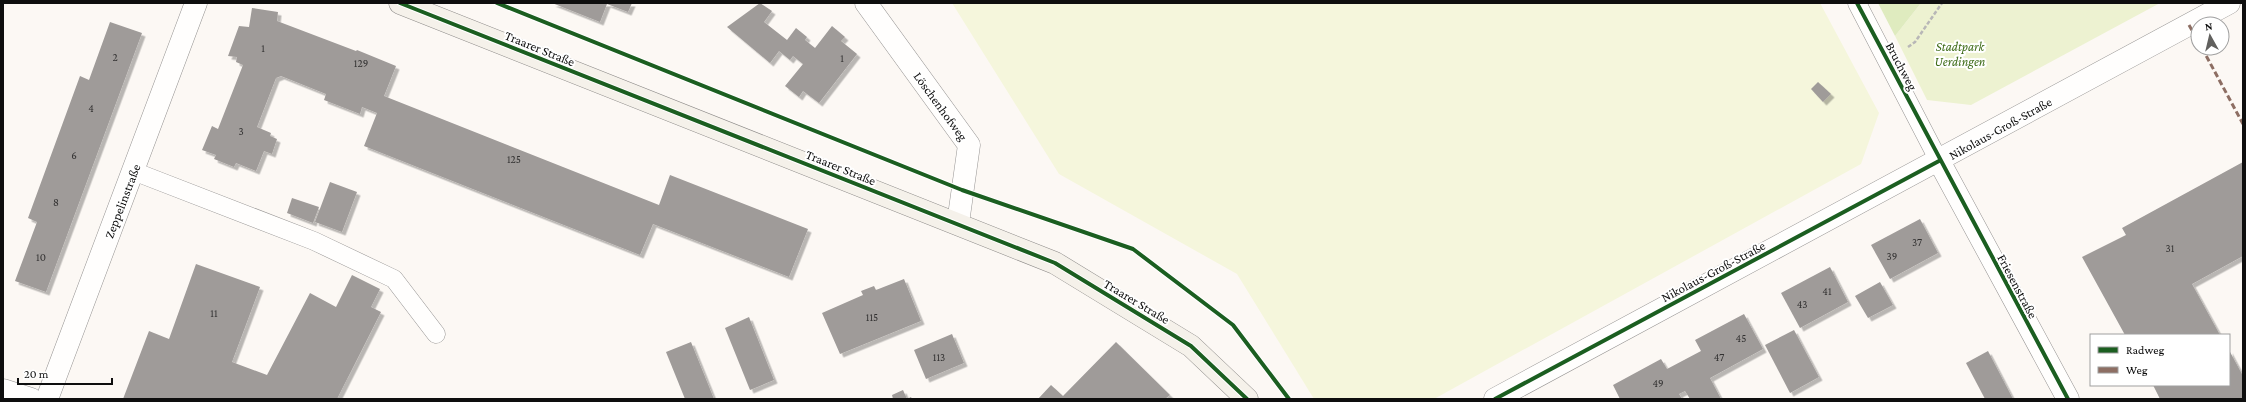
<svg xmlns="http://www.w3.org/2000/svg" width="2246" height="402" font-family="'Crimson Pro',serif">
	<style>
		.green { fill: #edf2d1 }
		.forest { fill: #dfebbf }
		.pitch { fill: #f5f6dc }
		.building { fill: #9f9b99; filter: url(#shadow) }
		.lines { fill: none; stroke-linecap: round; stroke-linejoin: round }
		.lane-casing { stroke: #959392; stroke-width: 19 }
		.street-casing { stroke: #959392; stroke-width: 23 }
		.secondary-casing { stroke: #8c8a88; stroke-width: 23 }
		.path { stroke: #b8b7b7; stroke-width: 2.5; stroke-dasharray: 4 2; stroke-linecap: butt }
		.lane { stroke: #fffefd; stroke-width: 18 }
		.street { stroke: #fffefd; stroke-width: 22 }
		.secondary { stroke: #f5f1ea; stroke-width: 22 }
		.quiet { stroke: #8d6e63; stroke-width: 3; stroke-dasharray: 6 3; stroke-linecap: butt }
		.cycleway-casing { stroke: #fff; stroke-width: 6 }
		.cycleway { stroke: #1b5e20; stroke-width: 4 }
		.labels { text-anchor: middle; stroke-width: 4; stroke-linejoin: round; paint-order: stroke }
		.number-label { font-size: 11px; fill: #323131 }
		.park-label { font-size: 13px; font-style: italic; fill: #3e6c18; stroke: #fff }
		.street-label { font-size: 13px; fill: #0e0e0e; stroke: #fff }
	</style>
	<defs>
		<filter id="shadow"><feDropShadow dx="3.5" dy="3.5" stdDeviation="0" flood-color="#0004"/></filter>
	</defs>
	<rect width="100%" height="100%" fill="#fcf8f4"/>
	<path class="green" d="M1921 3H2160L1971 105 1927 100 1895 36Z"/>
	<path class="forest" d="M1878 3H1921L1895 36Z"/>
	<path class="pitch" d="M952 3H1820L1879 113 1861 164 1434 399H1314L1237 274 1059 174Z"/>
	<g class="building">
		<path d="M552 3H632L628 12 607 4 600 22Z"/>
		<path d="M760 3 772 11 764 22 787 40 796 28 807 37 805 40 815 48 832 26 845 37 841 41 857 54 819 103 803 91 799 97 785 86 803 64 793 56 790 60 779 51 770 63 727 27Z"/>
		<path d="M252 8 278 12 277 21 356 51 357 50 396 66 384 96 659 205 670 175 808 229 789 277 653 224 640 255 364 146 377 113 362 107 360 114 324 100 326 94 281 76 276 78 257 127 271 133 270 136 277 139 272 154 264 151 256 171 236 163 234 167 214 159 216 155 202 150 212 126 218 129 243 65 236 62 237 57 228 56 239 26 249 27Z"/>
		<path d="M110 22 142 33 46 292 15 281 37 222 28 218 80 76 89 80Z"/>
		<path d="M1818 82 1831 94 1823 102 1811 89Z"/>
		<path d="M2243 162V256L2192 284 2220 335H2125L2082 257 2126 235 2122 228Z"/>
		<path d="M330 182 357 192 342 232 315 222Z"/>
		<path d="M292 198 319 207 313 223 287 213Z"/>
		<path d="M1920 219 1938 253 1890 279 1871 245Z"/>
		<path d="M196 264 260 287 232 362 267 375 310 293 336 307 352 275 380 289 371 307 381 312 337 399H123L149 331 169 339Z"/>
		<path d="M1830 267 1848 302 1800 328 1781 293Z"/>
		<path d="M904 279 921 321 840 354 822 313 863 295 861 291 874 286 876 290Z"/>
		<path d="M1880 282 1893 305 1868 318 1855 296Z"/>
		<path d="M1744 314 1763 349 1710 378 1721 399H1690L1685 391 1679 394 1682 399H1620L1613 385 1661 359 1667 369 1701 351 1695 340Z"/>
		<path d="M749 317 774 380 750 390 725 328Z"/>
		<path d="M1794 330 1819 377 1790 393 1765 345Z"/>
		<path d="M952 334 964 363 926 379 914 350Z"/>
		<path d="M691 342 714 399H685L666 352Z"/>
		<path d="M1116 342 1170 395 1165 399H1038L1051 385 1063 396Z"/>
		<path d="M2229 350 2243 376V399H2160L2153 385H2229Z"/>
		<path d="M1988 351 2013 399H1985L1966 363Z"/>
		<path d="M903 390 907 399 911 397 912 399H893L892 395Z"/>
	</g>
	<g class="lines">
		<g class="lane-casing">
			<g id="lane">
				<path d="M1857 3 1939 161"/>
				<path d="M133 171 314 241 394 279 436 334"/>
			</g>
		</g>
		<g class="street-casing">
			<g id="street">
				<path d="M866 3 969 145 958 223"/>
				<path d="M1939 161 2068 399"/>
				<path d="M3 390 31 399"/>
				<path d="M47 399 196 3"/>
				<path d="M1495 399 2229 3"/>
			</g>
		</g>
		<g class="secondary-casing">
			<path id="secondary" d="M400 3 1055 263 1191 346 1247 399"/>
		</g>
		<path class="path" d="M1908 47 1915 42 1942 3"/>
		<use href="#lane" class="lane"/>
		<use href="#street" class="street"/>
		<use href="#secondary" class="secondary"/>
		<g class="quiet">
			<path d="M2189 25 2198 41"/>
			<path d="M2202 48 2243 124"/>
		</g>
		<g class="cycleway-casing">
			<g id="cycleway">
				<path d="M400 3 1055 263 1191 346 1247 399"/>
				<path d="M497 3 962 190 1133 249 1233 325 1289 399"/>
				<path d="M1857 3 2068 399"/>
				<path d="M1495 399 1939 161"/>
			</g>
		</g>
		<use href="#cycleway" class="cycleway"/>
	</g>
	<g class="labels">
		<g class="number-label">
			<text x="263" y="52">1</text>
			<text x="115" y="61">2</text>
			<text x="842" y="62">1</text>
			<text x="361" y="67">129</text>
			<text x="91" y="112">4</text>
			<text x="241" y="135">3</text>
			<text x="74" y="159">6</text>
			<text x="514" y="163">125</text>
			<text x="56" y="206">8</text>
			<text x="1917" y="246">37</text>
			<text x="2170" y="252">31</text>
			<text x="1892" y="260">39</text>
			<text x="41" y="261">10</text>
			<text x="1827" y="295">41</text>
			<text x="1802" y="308">43</text>
			<text x="214" y="317">11</text>
			<text x="872" y="321">115</text>
			<text x="1741" y="342">45</text>
			<text x="939" y="361">113</text>
			<text x="1719" y="361">47</text>
			<text x="1658" y="387">49</text>
		</g>
		<g class="park-label">
			<text x="1960" y="51">Stadtpark<tspan x="1960" dy="15">Uerdingen</tspan></text>
		</g>
		<g class="street-label">
			<text transform="translate(540 48) rotate(22)" y="5">Traarer Straße</text>
			<text transform="translate(1902 66) rotate(62)" y="5">Bruchweg</text>
			<text transform="translate(941 106) rotate(54)" y="5">Löschenhofweg</text>
			<text transform="translate(2000 128) rotate(-29)" y="5">Nikolaus-Groß-Straße</text>
			<text transform="translate(841 167) rotate(22)" y="5">Traarer Straße</text>
			<text transform="translate(122 201) rotate(-69)" y="5">Zeppelinstraße</text>
			<text transform="translate(1713 271) rotate(-28)" y="5">Nikolaus-Groß-Straße</text>
			<text transform="translate(2018 286) rotate(62)" y="5">Friesenstraße</text>
			<text transform="translate(1137 301) rotate(31)" y="5">Traarer Straße</text>
		</g>
	</g>
	<rect width="2246" height="402" fill="none" stroke="#0e0e0e" stroke-width="8"/>
	<rect x="2090" y="334" width="140" height="52" fill="#ffffff" stroke="#9f9f9f"/>
	<rect x="2098" y="347" width="20" height="6" fill="#1b5e20" stroke="#9f9f9f"/>
	<text x="2126" y="354" font-size="12" fill="#0e0e0e">Radweg</text>
	<rect x="2098" y="367" width="20" height="6" fill="#8d6e63" stroke="#9f9f9f"/>
	<text x="2126" y="374" font-size="12" fill="#0e0e0e">Weg</text>
	<g transform="translate(2210 36) rotate(352)"><circle r="19" fill="#ffffff" stroke="#9f9f9f"/>
	<path d="M0-3L7 15L0 10L-7 15Z" fill="#61605e"/>
	<text y="-6" font-size="11" font-weight="bold" text-anchor="middle" fill="#0e0e0e">N</text>
	</g>
	<path d="M18 378v6h94v-6" fill="none" stroke="#0e0e0e" stroke-width="2"/>
	<text x="24" y="378" font-size="12" fill="#0e0e0e" stroke="#ffffff" stroke-width="3" paint-order="stroke">20 m</text>
</svg>
